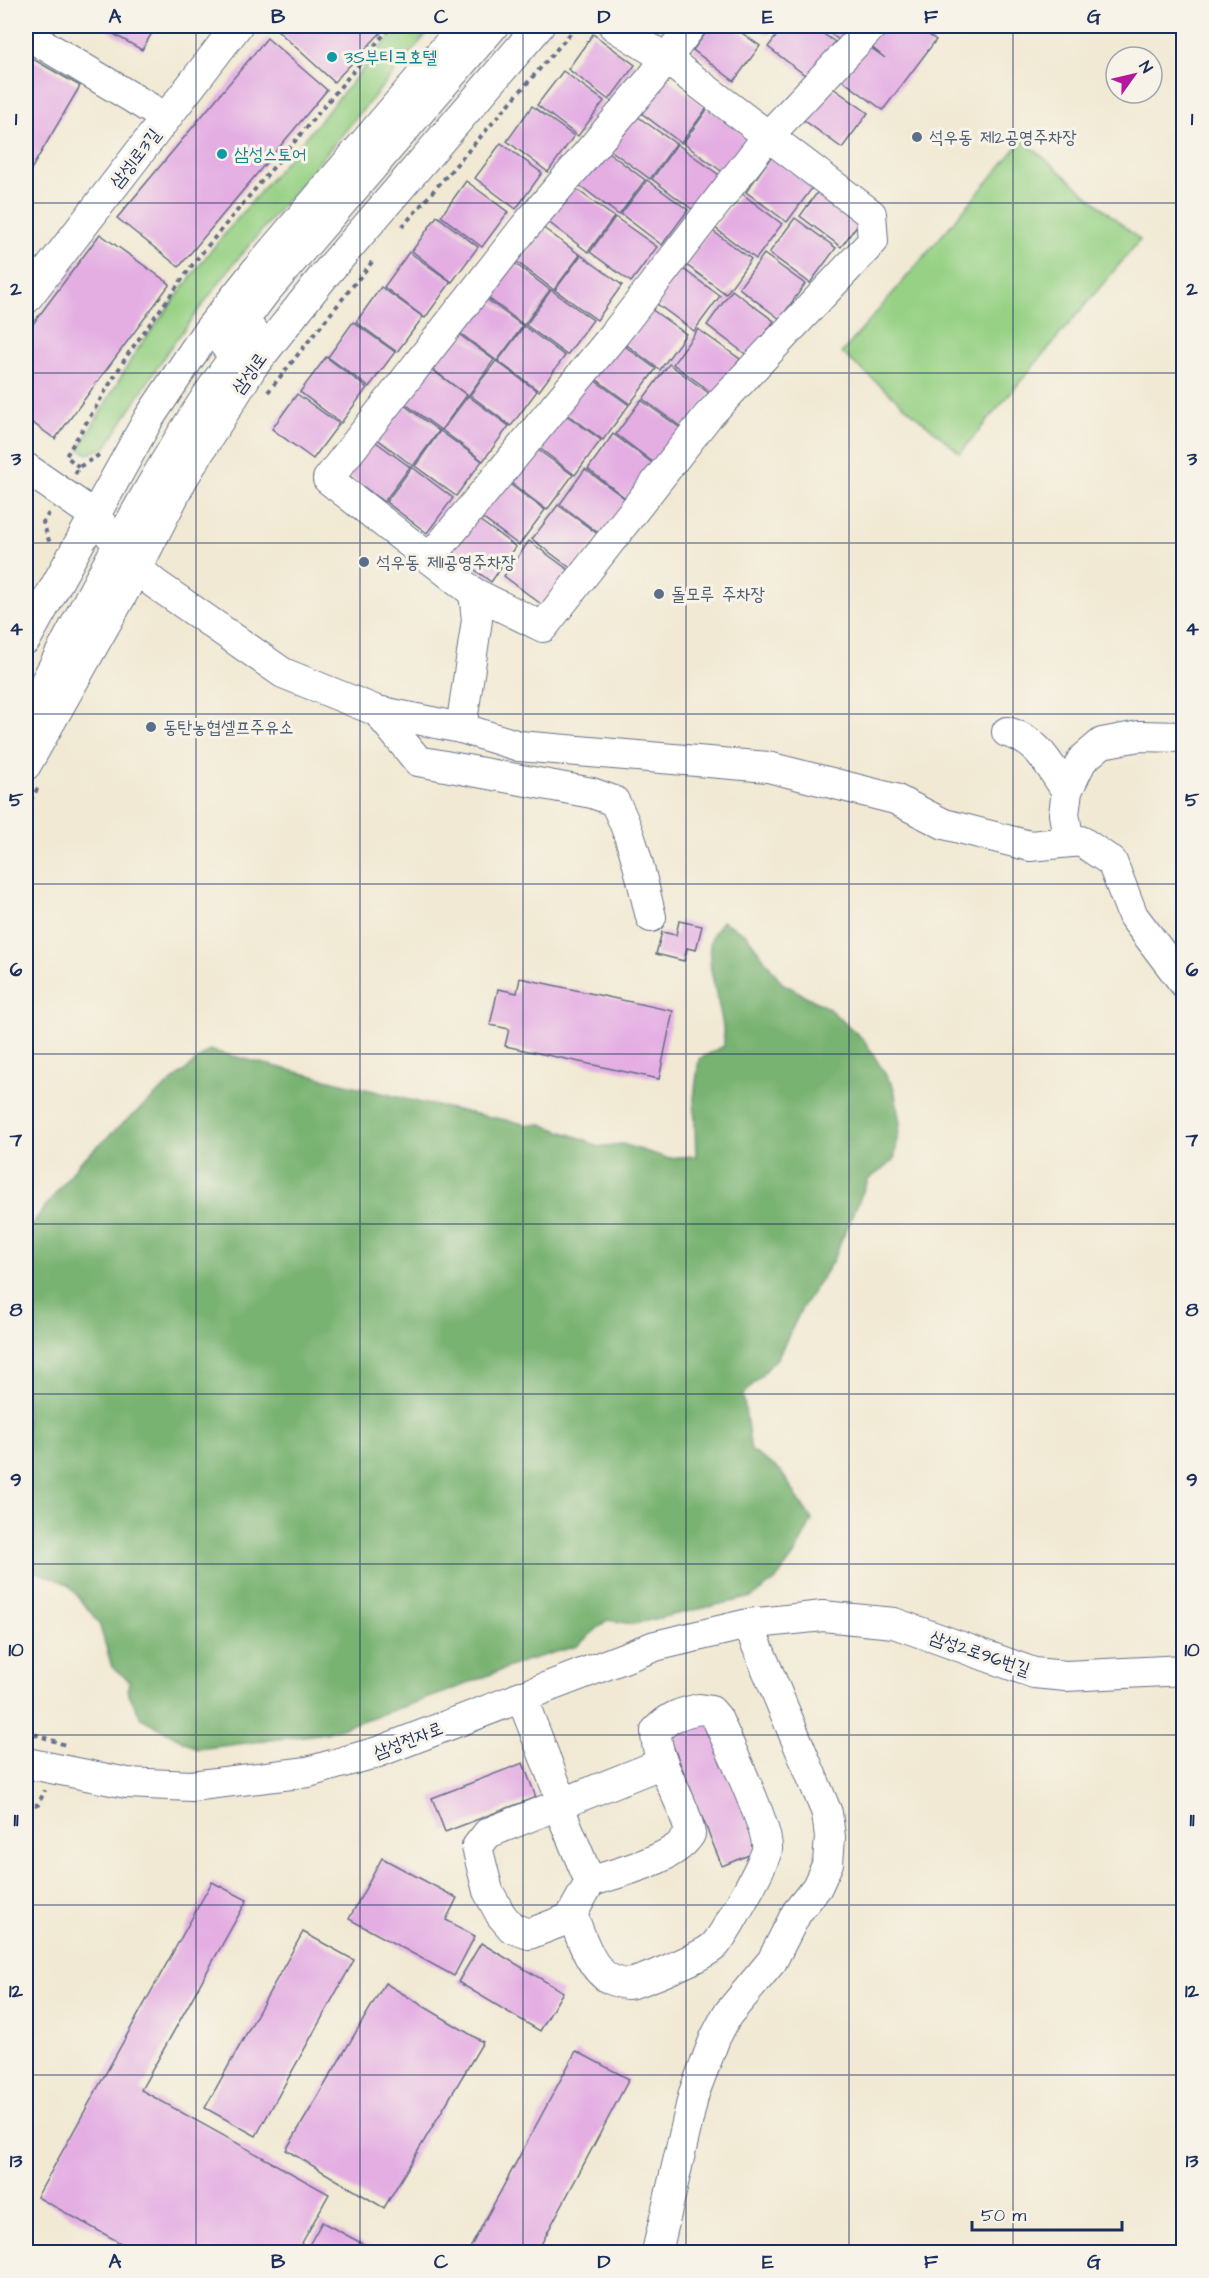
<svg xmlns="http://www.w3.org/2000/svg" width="1209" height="2278" font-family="'Architects Daughter','Poor Story',sans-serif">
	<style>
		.green { fill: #97d185; stroke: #598072; stroke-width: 1.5 }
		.forest { fill: #79b372; stroke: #4a7168; stroke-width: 1.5 }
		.building { fill: #e4aee3 }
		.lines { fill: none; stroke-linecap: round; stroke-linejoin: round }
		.minor-casing { stroke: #667087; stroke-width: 32 }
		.path { stroke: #667087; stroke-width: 4; stroke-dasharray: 4.5 4.5; stroke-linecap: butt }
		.minor { stroke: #fff; stroke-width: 30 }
		.grid { fill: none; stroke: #1b2f5e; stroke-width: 1.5; stroke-opacity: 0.55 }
		.culture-dot { fill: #0f9aa8; stroke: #f7f3e8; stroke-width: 2 }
		.service-dot { fill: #5c6f8a; stroke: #f7f3e8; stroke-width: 2 }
		.labels { text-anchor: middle; stroke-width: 6; stroke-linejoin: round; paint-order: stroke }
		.culture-label { font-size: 18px; fill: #0d838f; stroke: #f7f3e8; text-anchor: start }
		.service-label { font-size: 18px; fill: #4e5e75; stroke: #f7f3e8; text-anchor: start }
		.street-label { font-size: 18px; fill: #1b2f5e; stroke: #f7f3e8 }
		.neatline { fill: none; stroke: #1b2f5e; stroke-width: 2 }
		.grid-label { font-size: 20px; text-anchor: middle; font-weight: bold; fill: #1b2f5e }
	</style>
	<rect width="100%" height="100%" fill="#f7f3e8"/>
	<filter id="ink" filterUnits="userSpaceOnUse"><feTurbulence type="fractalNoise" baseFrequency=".0167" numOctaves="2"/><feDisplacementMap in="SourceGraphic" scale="12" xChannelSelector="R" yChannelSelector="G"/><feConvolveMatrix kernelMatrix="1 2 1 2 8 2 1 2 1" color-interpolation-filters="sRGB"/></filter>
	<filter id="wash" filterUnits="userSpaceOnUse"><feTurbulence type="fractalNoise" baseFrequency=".008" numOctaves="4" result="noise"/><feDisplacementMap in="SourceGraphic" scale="24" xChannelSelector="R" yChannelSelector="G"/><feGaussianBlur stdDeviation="1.35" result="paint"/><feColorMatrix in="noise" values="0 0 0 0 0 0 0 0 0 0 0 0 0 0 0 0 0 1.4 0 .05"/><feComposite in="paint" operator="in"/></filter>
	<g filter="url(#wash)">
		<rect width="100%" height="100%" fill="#f1e9d3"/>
		<g class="green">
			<path d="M399 26H433L231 267 167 352 106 447 88 454 79 449 135 353 208 254Z"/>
			<path d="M1023 140 1140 240 960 453 842 353Z"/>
		</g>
		<path class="forest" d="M722 921 746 934 782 983 828 1008 864 1040 894 1088 900 1124 894 1160 868 1180 832 1262 802 1308 778 1357 743 1395 751 1451 780 1470 812 1520 795 1554 775 1581 752 1597 633 1624 607 1620 577 1646 522 1662 446 1692 326 1733 198 1749 141 1718 127 1690 130 1681 112 1667 99 1623 68 1584 26 1568V1232L79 1163 121 1125 209 1050 422 1103 530 1125 540 1124 586 1140 597 1147 622 1144 667 1158 696 1156 694 1097 699 1059 724 1046C726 1011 702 965 712 937 714 931 719 926 722 921Z"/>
		<g id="blocks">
			<g class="building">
				<path d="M99 26H156L142 50Z"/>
				<path d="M283 26H387L334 82 278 31Z"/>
				<path d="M711 26H732L760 46 734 81 693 50Z"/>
				<path d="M755 26H775L768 35Z"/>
				<path d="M784 26H812L835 42 809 78 768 47Z"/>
				<path d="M819 26H849L839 40Z"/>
				<path d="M883 26H916L936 40 883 110 842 80 867 45 885 58 869 45Z"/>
				<path d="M593 34 635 65 609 100 568 69Z"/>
				<path d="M267 38 327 90 179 267 117 218Z"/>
				<path d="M26 55 80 86 26 178Z"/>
				<path d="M563 71 604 101 578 136 537 105Z"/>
				<path d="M665 77 707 108 681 143 640 112Z"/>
				<path d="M826 83 868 113 842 148 801 118Z"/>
				<path d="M532 106 574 136 548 172 507 141Z"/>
				<path d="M708 108 750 138 724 173 683 143Z"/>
				<path d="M634 114 676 144 650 179 609 149Z"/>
				<path d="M501 143 542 173 516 209 475 178Z"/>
				<path d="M677 144 719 175 693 210 652 179Z"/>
				<path d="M604 149 645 180 619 215 578 184Z"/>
				<path d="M771 157 813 187 787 222 746 192Z"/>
				<path d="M647 180 688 210 662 245 621 214Z"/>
				<path d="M466 181 508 212 482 247 441 216Z"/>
				<path d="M825 182 867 212 841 247 800 216Z"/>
				<path d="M572 186 614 217 588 252 547 221Z"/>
				<path d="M741 193 782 224 756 259 715 228Z"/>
				<path d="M437 216 478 247 452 282 412 251Z"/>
				<path d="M615 217 657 247 631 282 590 252Z"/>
				<path d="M795 218 836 248 810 283 769 253Z"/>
				<path d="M538 224 580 255 554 290 513 259Z"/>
				<path d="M710 229 751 259 726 294 685 264Z"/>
				<path d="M100 234 170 284 55 439 26 418V333Z"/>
				<path d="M409 252 451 282 425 318 384 287Z"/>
				<path d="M764 254 805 284 780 319 739 288Z"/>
				<path d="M581 255 622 285 597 320 555 290Z"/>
				<path d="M509 259 550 290 524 325 483 294Z"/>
				<path d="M679 266 720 296 694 331 653 301Z"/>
				<path d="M381 287 423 317 397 352 356 322Z"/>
				<path d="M551 290 593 320 567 355 526 325Z"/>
				<path d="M732 290 774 321 748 356 707 325Z"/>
				<path d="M481 295 523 326 497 361 456 330Z"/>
				<path d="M644 304 686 334 660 370 619 339Z"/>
				<path d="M353 322 395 352 369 387 328 357Z"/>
				<path d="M524 326 565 356 539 391 498 361Z"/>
				<path d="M698 329 740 359 714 394 673 364Z"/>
				<path d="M453 330 494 360 468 396 427 365Z"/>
				<path d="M615 339 656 369 630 404 589 374Z"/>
				<path d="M326 357 367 388 341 423 300 392Z"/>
				<path d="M496 361 537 391 511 426 470 395Z"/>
				<path d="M669 364 710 394 684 429 643 399Z"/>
				<path d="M425 365 467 395 441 430 400 400Z"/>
				<path d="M587 375 629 405 603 440 562 410Z"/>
				<path d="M297 394 339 424 313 459 272 429Z"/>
				<path d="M468 396 509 426 483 461 442 430Z"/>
				<path d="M397 400 439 431 413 466 372 435Z"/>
				<path d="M641 400 683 430 657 465 616 434Z"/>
				<path d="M559 410 601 440 575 475 534 444Z"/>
				<path d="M440 431 482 461 456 496 415 466Z"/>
				<path d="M613 434 655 465 628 500 588 469Z"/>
				<path d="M369 437 410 467 384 502 344 472Z"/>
				<path d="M531 445 573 475 547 510 506 479Z"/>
				<path d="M412 467 453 498 427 533 386 502Z"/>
				<path d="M585 469 627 500 601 535 560 504Z"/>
				<path d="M504 480 545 510 519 545 478 515Z"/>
				<path d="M558 505 599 535 573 570 532 539Z"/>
				<path d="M475 517 516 547 491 582 450 551Z"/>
				<path d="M529 541 570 571 545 607 504 576Z"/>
				<path d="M679 921 702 926 696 950 687 948 684 961 656 954 662 932 676 935Z"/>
				<path d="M520 978 673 1011 659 1079 505 1046 509 1029 490 1025 498 989 517 993Z"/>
				<path d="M707 1716 761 1850 722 1866 667 1731Z"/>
				<path d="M523 1763 536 1797 445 1832 432 1798Z"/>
				<path d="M382 1858 457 1898 446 1920 475 1936 454 1976 349 1919Z"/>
				<path d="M212 1882 247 1900 141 2090 329 2194 297 2252H137L37 2197Z"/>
				<path d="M303 1932 354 1960 256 2136 205 2108Z"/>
				<path d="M481 1943 563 1992 540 2031 458 1982Z"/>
				<path d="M385 1983 483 2042 384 2208 286 2150Z"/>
				<path d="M576 2051 629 2079 537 2252H468Z"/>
				<path d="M322 2222 378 2252H305Z"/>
			</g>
		</g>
	</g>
	<g filter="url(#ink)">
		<use href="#blocks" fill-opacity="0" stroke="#667087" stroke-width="1.5"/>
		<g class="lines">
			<g class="minor-casing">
				<g id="minor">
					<path d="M614 26 665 58 871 214 873 241 707 417 543 627 474 593 328 479 524 228 651 79 691 26"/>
					<path d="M26 34 166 118 26 299"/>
					<path d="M166 118 237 26"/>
					<path d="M225 345 265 292 493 26"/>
					<path d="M26 468 94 515 137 568 154 583 283 673 377 711 461 728 519 746 768 767 895 799 944 824 1030 846 1081 841 1112 862 1133 916 1184 983"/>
					<path d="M429 559 614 335 768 136 872 26"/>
					<path d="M26 639 149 418 204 336 258 268 464 26"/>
					<path d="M377 711 418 761 592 793 614 801C634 838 641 877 651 917"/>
					<path d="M26 719C96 588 161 451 253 332"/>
					<path d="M461 728 477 620 474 593"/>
					<path d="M1007 732C1040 741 1049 766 1067 791"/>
					<path d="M26 765 137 568 183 478 252 367 323 277 539 26"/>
					<path d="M1069 842 1064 814 1067 791 1082 760 1102 743 1139 736 1184 737"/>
					<path d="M521 1696 563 1804V1817L590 1882"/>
					<path d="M699 1709 711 1711 717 1718C727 1742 769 1828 767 1849 766 1861 724 1935 715 1945 706 1955 642 1982 628 1984 623 1984 615 1981 610 1979 590 1969 580 1934 572 1914L590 1882C618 1872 675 1860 690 1834 684 1798 656 1767 656 1731 668 1717 681 1713 699 1709Z"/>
					<path d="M26 1763 127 1783 191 1786 308 1772 378 1752 655 1646 748 1624 823 1616 894 1623 1034 1673 1066 1676 1184 1670"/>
					<path d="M573 1917 529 1934 512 1928 501 1915 488 1891 477 1847 488 1833 663 1763"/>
					<path d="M657 2252 694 2093 715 2038 727 2015 772 1961 797 1912 817 1887 828 1863 830 1837 827 1813 748 1624"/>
				</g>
			</g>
			<g class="path">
				<path d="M402 227 577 26"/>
				<path d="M268 392 372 262"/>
				<path d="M79 467 66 456 128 354 196 260 391 26"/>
				<path d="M75 474 79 467 99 455"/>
				<path d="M49 513 43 522 50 544"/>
				<path d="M26 808 39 786"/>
				<path d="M26 1731 68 1746"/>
				<path d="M26 1803 38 1805 45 1790"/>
			</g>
			<use href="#minor" class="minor"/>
		</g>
	</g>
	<path class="grid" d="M196 26V2252M360 26V2252M523 26V2252M686 26V2252M849 26V2252M1013 26V2252M26 203H1184M26 373H1184M26 543H1184M26 714H1184M26 884H1184M26 1054H1184M26 1224H1184M26 1394H1184M26 1564H1184M26 1735H1184M26 1905H1184M26 2075H1184"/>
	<g class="culture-dot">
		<circle cx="332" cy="57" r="6"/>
		<circle cx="222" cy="154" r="6"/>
	</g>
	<g class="service-dot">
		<circle cx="917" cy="137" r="6"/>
		<circle cx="364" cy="562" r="6"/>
		<circle cx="659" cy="594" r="6"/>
		<circle cx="151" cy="727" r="6"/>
	</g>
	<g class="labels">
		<g class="culture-label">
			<text x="344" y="63">3S부티크호텔</text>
			<text x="234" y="160">삼성스토어</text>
		</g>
		<g class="service-label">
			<text x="929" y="143">석우동 제2공영주차장</text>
			<text x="376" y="568">석우동 제1공영주차장</text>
			<text x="671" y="600">돌모루 주차장</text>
			<text x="163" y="733">동탄농협셀프주유소</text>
		</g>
		<g class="street-label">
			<text transform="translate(135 158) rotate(-52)" y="6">삼성1로3길</text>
			<text transform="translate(249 373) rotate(-54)" y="6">삼성1로</text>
			<text transform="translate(980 1653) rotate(19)" y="6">삼성2로96번길</text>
			<text transform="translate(408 1740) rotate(-21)" y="6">삼성전자로</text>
		</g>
	</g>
	<rect width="1209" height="2278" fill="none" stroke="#f7f3e8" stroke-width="66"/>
	<g transform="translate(1134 75) rotate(56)"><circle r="28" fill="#f7f3e8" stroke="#9fa5b1" stroke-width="1.5"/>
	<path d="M0-4.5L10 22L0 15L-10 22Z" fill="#b5179e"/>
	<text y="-9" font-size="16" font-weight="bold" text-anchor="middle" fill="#1b2f5e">N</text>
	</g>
	<path d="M972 2221v9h150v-9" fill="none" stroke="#1b2f5e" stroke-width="3"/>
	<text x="981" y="2221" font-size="18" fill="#1b2f5e" stroke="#f7f3e8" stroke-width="4.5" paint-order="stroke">50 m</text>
	<rect x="33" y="33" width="1143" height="2212" class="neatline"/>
	<g class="grid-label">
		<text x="115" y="23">A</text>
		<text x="278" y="23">B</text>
		<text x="441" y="23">C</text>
		<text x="604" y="23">D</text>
		<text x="768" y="23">E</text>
		<text x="931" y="23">F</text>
		<text x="1094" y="23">G</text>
		<text x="16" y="125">1</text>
		<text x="1192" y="125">1</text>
		<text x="16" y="295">2</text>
		<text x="1192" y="295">2</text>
		<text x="16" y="465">3</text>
		<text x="1192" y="465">3</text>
		<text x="16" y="635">4</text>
		<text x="1192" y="635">4</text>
		<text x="16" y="806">5</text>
		<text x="1192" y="806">5</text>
		<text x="16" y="976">6</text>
		<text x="1192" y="976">6</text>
		<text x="16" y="1146">7</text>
		<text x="1192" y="1146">7</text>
		<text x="16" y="1316">8</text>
		<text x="1192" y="1316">8</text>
		<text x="16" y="1486">9</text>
		<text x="1192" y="1486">9</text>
		<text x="16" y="1656">10</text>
		<text x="1192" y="1656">10</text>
		<text x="16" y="1826">11</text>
		<text x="1192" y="1826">11</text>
		<text x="16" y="1997">12</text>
		<text x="1192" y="1997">12</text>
		<text x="16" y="2167">13</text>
		<text x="1192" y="2167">13</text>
		<text x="115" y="2268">A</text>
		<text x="278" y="2268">B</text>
		<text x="441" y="2268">C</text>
		<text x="604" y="2268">D</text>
		<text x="768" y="2268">E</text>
		<text x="931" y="2268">F</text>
		<text x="1094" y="2268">G</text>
	</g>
</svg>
